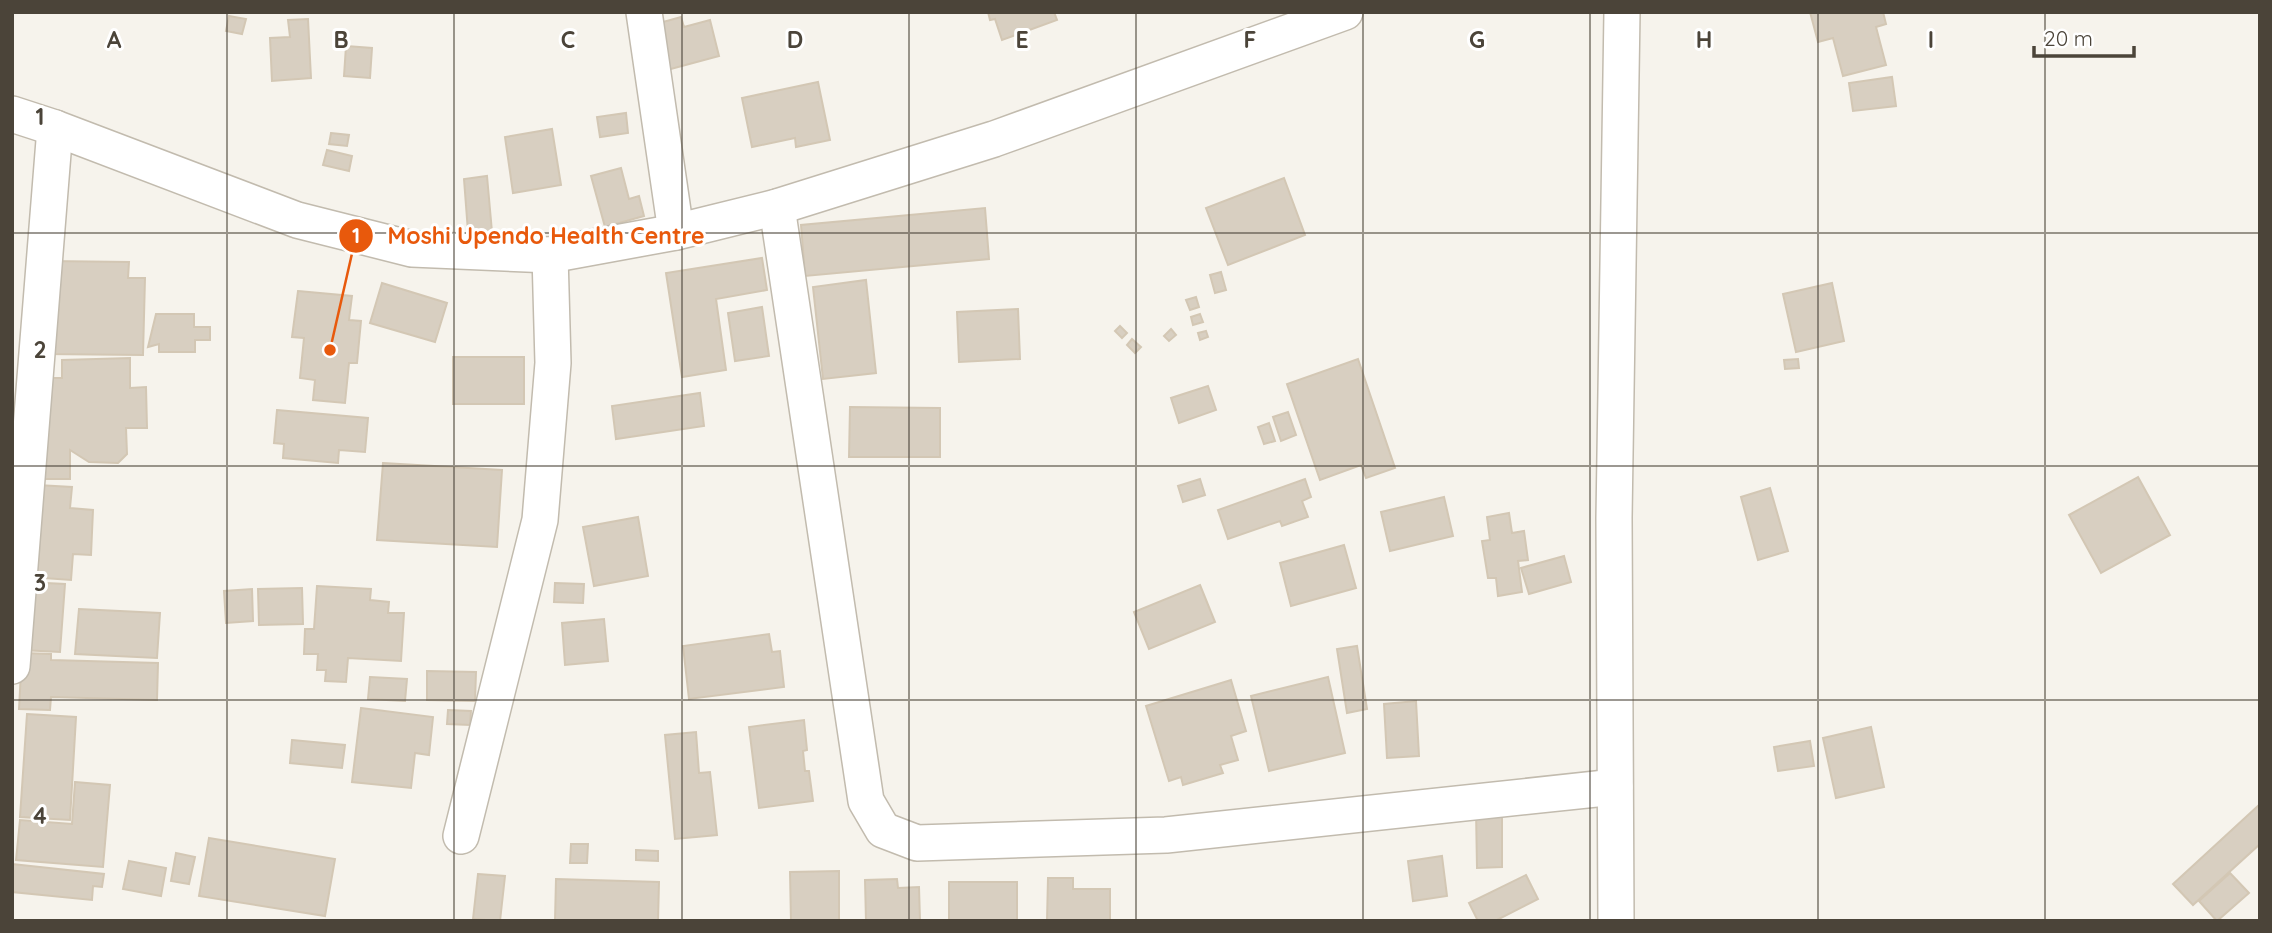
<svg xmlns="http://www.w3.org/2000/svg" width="2272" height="933" font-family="Quicksand,sans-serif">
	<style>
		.building { fill: #d8cfc1; stroke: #d3c7b4; stroke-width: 2 }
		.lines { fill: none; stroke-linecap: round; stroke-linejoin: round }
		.street-casing { stroke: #c2bbae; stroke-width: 38 }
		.street { stroke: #fff; stroke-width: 35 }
		.grid { fill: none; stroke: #4b4439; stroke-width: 2; stroke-opacity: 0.55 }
		.grid-label { font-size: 23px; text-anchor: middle; font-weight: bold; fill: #4b4439; stroke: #fff; stroke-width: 6; stroke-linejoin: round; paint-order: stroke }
		.leader { fill: none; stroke: #e8590c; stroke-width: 2.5 }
		.callout-dot { fill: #e8590c; stroke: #fff; stroke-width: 2.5 }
		.mark-label { font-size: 21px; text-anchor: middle; font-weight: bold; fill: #fff }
		.callout-label { font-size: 23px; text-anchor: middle; font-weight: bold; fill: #e8590c; stroke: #fff; stroke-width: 6; stroke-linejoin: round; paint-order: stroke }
	</style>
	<rect width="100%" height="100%" fill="#f6f3ec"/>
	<g class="building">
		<path d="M988 12H1054L1057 20 1002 40 995 19 990 20Z"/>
		<path d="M1810 12H1883L1886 24 1876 27 1886 65 1843 76 1833 38 1818 42Z"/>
		<path d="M229 16 246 19 242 34 226 31Z"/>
		<path d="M681 17 684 27 710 20 719 56 667 70 656 24Z"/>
		<path d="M308 19 311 78 272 81 270 38 290 37 288 20Z"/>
		<path d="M346 46 372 48 370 78 344 76Z"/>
		<path d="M1892 77 1896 106 1853 111 1849 83Z"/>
		<path d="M818 82 830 140 796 147 795 138 752 147 742 98Z"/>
		<path d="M626 113 628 133 600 137 597 117Z"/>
		<path d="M552 129 561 185 513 193 505 137Z"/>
		<path d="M331 133 349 135 347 146 329 144Z"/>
		<path d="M327 150 352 156 349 171 323 165Z"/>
		<path d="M621 168 629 199 639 196 644 216 605 227 591 176Z"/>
		<path d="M487 176 493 243 469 245 464 179Z"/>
		<path d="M1284 178 1305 235 1228 265 1206 208Z"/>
		<path d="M985 208 989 259 805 276 801 225Z"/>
		<path d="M762 258 767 290 716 299 726 370 682 377 666 273Z"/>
		<path d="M48 261 129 262 128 278H145L143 355 45 354Z"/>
		<path d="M1221 272 1226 290 1215 293 1210 275Z"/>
		<path d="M866 280 876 373 823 379 813 287Z"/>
		<path d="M382 283 447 303 435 342 370 323Z"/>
		<path d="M1832 283 1844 341 1796 352 1783 294Z"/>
		<path d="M298 291 352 296 349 320 361 321 357 363H349L345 403 313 400 315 380 300 378 304 338 292 337Z"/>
		<path d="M1196 297 1199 307 1190 310 1186 300Z"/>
		<path d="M762 307 769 356 735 361 728 313Z"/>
		<path d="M1018 309 1020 359 959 362 957 312Z"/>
		<path d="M156 314H194V327H210V340H195V352H159V344L148 347Z"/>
		<path d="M1200 314 1203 322 1193 325 1191 317Z"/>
		<path d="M1120 326 1127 333 1122 338 1115 331Z"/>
		<path d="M1171 329 1176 335 1169 341 1164 336Z"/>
		<path d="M1206 331 1208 337 1200 340 1198 333Z"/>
		<path d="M1132 339 1141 347 1135 353 1127 345Z"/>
		<rect x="453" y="357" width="71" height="47"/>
		<path d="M130 358V388L146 387 147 428H126L127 454 118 463 89 462 70 450V479H34L42 378H62V360Z"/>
		<path d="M1358 359 1395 468 1366 478 1361 465 1320 480 1287 384Z"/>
		<path d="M1798 359 1799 368 1785 369 1784 360Z"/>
		<path d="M1208 386 1216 410 1179 423 1171 398Z"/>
		<path d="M700 393 704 426 616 439 612 406Z"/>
		<path d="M850 407 940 408V457H849Z"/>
		<path d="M277 410 368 418 365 452 339 450 338 463 283 458 284 444 274 443Z"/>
		<path d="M1288 412 1296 435 1281 441 1273 417Z"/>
		<path d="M1269 423 1275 441 1264 444 1258 427Z"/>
		<path d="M383 463 502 470 497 547 377 540Z"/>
		<path d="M2138 477 2170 535 2101 573 2069 515Z"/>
		<path d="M1200 479 1205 495 1183 502 1178 486Z"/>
		<path d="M1305 479 1311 497 1302 501 1308 517 1282 526 1280 521 1228 539 1218 510Z"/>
		<path d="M37 485 72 487 70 508 93 510 91 555 73 554 71 580 30 577Z"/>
		<path d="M1770 488 1788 551 1758 560 1741 497Z"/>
		<path d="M1444 497 1453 536 1390 551 1381 512Z"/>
		<path d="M1509 513 1512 533 1524 531 1528 560 1518 561 1522 592 1498 596 1496 578H1488L1482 541 1490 540 1487 517Z"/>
		<path d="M638 517 648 576 594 586 583 527Z"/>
		<path d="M1344 545 1356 588 1291 606 1280 563Z"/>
		<path d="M1564 556 1571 582 1529 594 1521 568Z"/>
		<path d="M26 582 65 584 60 652 21 650Z"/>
		<path d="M555 583 584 584 583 603 554 602Z"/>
		<path d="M1200 585 1215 622 1149 649 1134 612Z"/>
		<path d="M317 586 371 589 370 600 389 602 388 613H404L401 661 348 658 346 682 325 681 326 670H317L318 654H304L305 629H314Z"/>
		<path d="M302 588 303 624 259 625 258 589Z"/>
		<path d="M252 589 253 621 226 623 224 591Z"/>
		<path d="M79 609 160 613 157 658 75 654Z"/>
		<path d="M604 619 608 661 565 665 562 623Z"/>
		<path d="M769 634 772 652 780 651 784 687 689 699 683 646Z"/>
		<path d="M1357 646 1367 709 1347 713 1337 649Z"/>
		<path d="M22 653 51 654V660L158 663 157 700 51 697 50 710 19 709Z"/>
		<path d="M427 671 476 672 475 701 427 700Z"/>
		<path d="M370 677 407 679 405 701 368 699Z"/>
		<path d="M1328 677 1345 753 1269 771 1251 696Z"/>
		<path d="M1231 680 1246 731 1231 736 1238 760 1220 765 1223 773 1183 785 1181 777 1169 781 1146 706Z"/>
		<path d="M1416 701 1419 756 1387 758 1384 704Z"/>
		<path d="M361 708 433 717 429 755 415 753 411 788 352 782Z"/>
		<path d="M448 710 471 711 470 725 447 724Z"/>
		<path d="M27 714 76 717 70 820 20 817Z"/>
		<path d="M804 720 807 750 803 751 805 771H809L813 801 759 808 749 727Z"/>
		<path d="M1871 727 1884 787 1836 798 1823 738Z"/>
		<path d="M696 732 699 773 710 772 717 835 675 839 665 735Z"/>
		<path d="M292 740 345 745 342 768 290 763Z"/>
		<path d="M1810 741 1814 766 1778 771 1774 747Z"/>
		<path d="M75 782 110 785 103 867 16 860 20 820 72 824Z"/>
		<path d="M2260 804V844L2193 905 2173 884Z"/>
		<path d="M1476 810H1502V867L1477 868Z"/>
		<path d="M209 838 335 859 325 916 199 896Z"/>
		<path d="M571 844H588L587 863H570Z"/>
		<path d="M636 850 658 851V861L636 860Z"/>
		<path d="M176 853 195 857 189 884 171 881Z"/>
		<path d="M1442 856 1447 896 1413 901 1408 861Z"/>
		<path d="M129 861 166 868 161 896 123 889Z"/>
		<path d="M12 864 104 874 102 887 93 886 92 900 12 892Z"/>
		<path d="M839 871V921H791L790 872Z"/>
		<path d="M2230 873 2249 893 2217 921 2199 901Z"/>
		<path d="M478 874 505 876 500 921 473 919Z"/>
		<path d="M1526 875 1538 899 1495 921H1478L1469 903Z"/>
		<path d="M1048 878H1073V889H1110V921H1047Z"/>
		<path d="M556 879 659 882 658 921H555Z"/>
		<path d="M897 879 898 888 919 887 920 921H866L865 880Z"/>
		<rect x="949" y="882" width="68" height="39"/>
	</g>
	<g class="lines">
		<g class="street-casing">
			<g id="street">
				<path d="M644 12 676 232"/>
				<path d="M12 114 55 128 297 220 412 249 550 255 676 232 777 207 994 139 1345 12"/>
				<path d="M777 207 866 801 883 830 917 843 1166 835 1615 787"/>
				<path d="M12 666 55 128"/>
				<path d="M461 836 540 520 553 363 550 255"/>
				<path d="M1616 921 1614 518 1622 12"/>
			</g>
		</g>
		<use href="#street" class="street"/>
	</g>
	<path class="grid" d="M227 12V921M454 12V921M682 12V921M909 12V921M1136 12V921M1363 12V921M1590 12V921M1818 12V921M2045 12V921M12 233H2260M12 466H2260M12 700H2260"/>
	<g class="grid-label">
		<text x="114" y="48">A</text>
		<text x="341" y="48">B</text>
		<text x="568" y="48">C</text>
		<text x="795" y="48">D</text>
		<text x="1022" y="48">E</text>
		<text x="1250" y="48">F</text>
		<text x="1477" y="48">G</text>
		<text x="1704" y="48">H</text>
		<text x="1931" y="48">I</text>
		<text x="40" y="125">1</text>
		<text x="40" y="358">2</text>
		<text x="40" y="591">3</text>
		<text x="40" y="824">4</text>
	</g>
	<path class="leader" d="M330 350L356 236"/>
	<g class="callout-dot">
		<circle cx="330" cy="350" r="7"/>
		<circle cx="356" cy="236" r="18"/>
	</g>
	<g class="mark-label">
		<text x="356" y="243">1</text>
	</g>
	<g class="callout-label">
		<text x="546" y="244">Moshi Upendo Health Centre</text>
	</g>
	<rect width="2272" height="933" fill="none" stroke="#4b4439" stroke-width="28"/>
	<path d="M2034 46v10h100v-10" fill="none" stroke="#4b4439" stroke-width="3.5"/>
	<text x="2044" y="46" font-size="21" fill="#4b4439" stroke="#ffffff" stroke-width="5" paint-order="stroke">20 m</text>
</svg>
